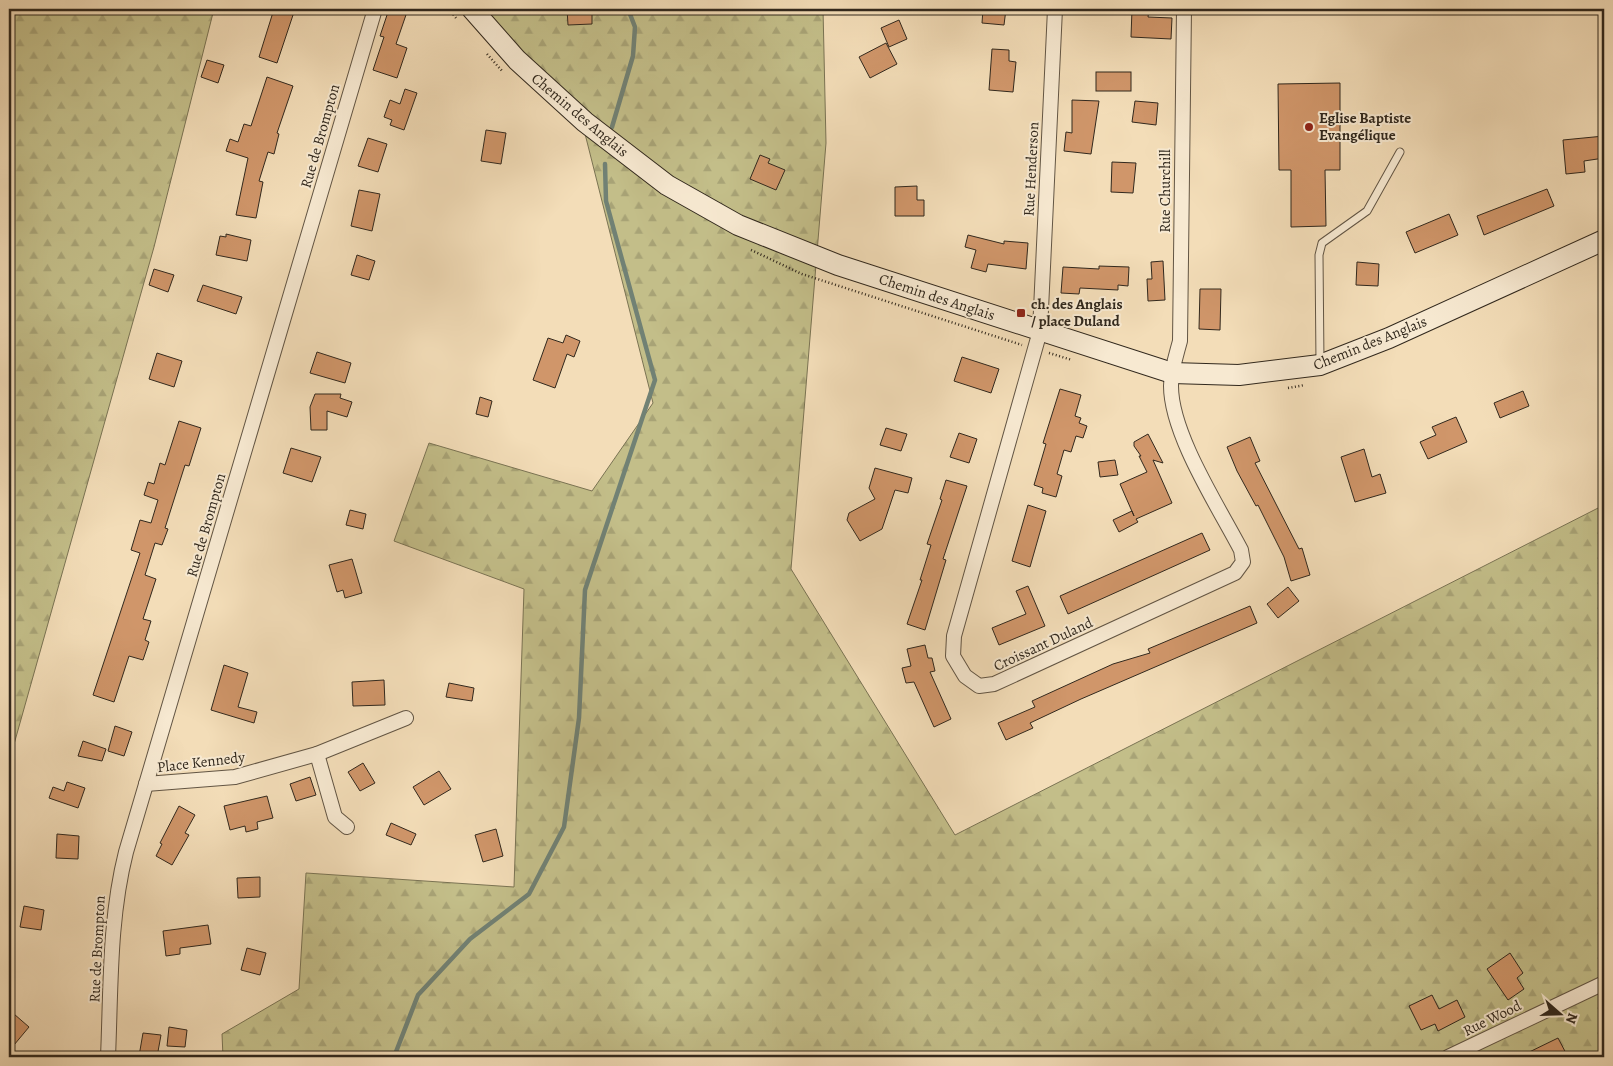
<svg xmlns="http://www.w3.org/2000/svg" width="1613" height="1066" font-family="Alegreya,serif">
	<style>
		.forest { fill: url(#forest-firs); stroke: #7a7353 }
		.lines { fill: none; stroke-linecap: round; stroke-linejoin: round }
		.stream { stroke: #718174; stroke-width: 4.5 }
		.building { fill: #d0966a; stroke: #31281d }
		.lane-casing { stroke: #625544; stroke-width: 9 }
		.street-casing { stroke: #625544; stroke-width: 16 }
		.secondary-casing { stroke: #31281d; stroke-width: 22 }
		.path { stroke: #31281d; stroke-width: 2.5; stroke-dasharray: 1 2.5; stroke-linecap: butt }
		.lane { stroke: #f7e9d1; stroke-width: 7 }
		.street { stroke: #f7e9d1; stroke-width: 14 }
		.secondary { stroke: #f7e9d1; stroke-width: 20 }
		.poi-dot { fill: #8f2418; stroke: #f7e9d1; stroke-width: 2 }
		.labels { text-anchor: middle; stroke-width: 4; stroke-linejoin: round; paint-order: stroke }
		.street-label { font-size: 15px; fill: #31281d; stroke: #f7e9d1 }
		.poi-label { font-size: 15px; font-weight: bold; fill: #31281d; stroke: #f7e9d1; text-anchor: start }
	</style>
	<defs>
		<pattern id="forest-firs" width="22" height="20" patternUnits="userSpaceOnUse" patternTransform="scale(1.25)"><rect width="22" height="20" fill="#c3be89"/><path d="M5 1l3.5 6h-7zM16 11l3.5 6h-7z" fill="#a8a376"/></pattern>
	</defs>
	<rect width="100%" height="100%" fill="#f3ddb8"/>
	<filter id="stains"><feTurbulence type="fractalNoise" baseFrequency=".004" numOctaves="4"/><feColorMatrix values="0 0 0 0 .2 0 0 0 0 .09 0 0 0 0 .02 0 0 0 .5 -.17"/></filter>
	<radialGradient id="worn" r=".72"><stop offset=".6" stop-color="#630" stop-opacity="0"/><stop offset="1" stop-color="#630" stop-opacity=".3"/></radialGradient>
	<g class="forest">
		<path d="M9 9H214L154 247 9 762Z"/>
		<path d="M483 9H823L826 143 791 569 955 835 1604 505V1057H223L222 1034 299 989 306 873 514 887 524 589 394 541 429 443 592 491 653 403 581 118Z"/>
	</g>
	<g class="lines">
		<g class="stream">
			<path d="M612 127 633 56 635 27 628 9"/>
			<path d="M394 1057 418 995 470 939 529 894 564 827 579 718 585 590 655 380 606 201 605 164"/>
		</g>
	</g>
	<g class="building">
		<path d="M274 9H295L277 63 259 57Z"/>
		<path d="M389 9H408L396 44 407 48 397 78 373 70 384 37 380 36Z"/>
		<path d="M567 9H592V24L568 25Z"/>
		<path d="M983 9H1006L1004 25 982 23Z"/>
		<path d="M1132 9H1149L1148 17 1172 18 1171 39 1131 37Z"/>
		<path d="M899 20 907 39 889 47 881 28Z"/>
		<path d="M886 43 897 64 870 78 859 57Z"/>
		<path d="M992 49 1009 50V61L1016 62 1013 92 989 90Z"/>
		<path d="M207 60 224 65 218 83 201 77Z"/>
		<rect x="1096" y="72" width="35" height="19"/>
		<path d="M267 77 293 86 277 133 279 134 274 154 268 152 259 181 263 182 256 218 236 215 248 158 226 151 230 139 238 142 244 124 251 126Z"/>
		<path d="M1340 83V170H1325L1326 226 1291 227V170H1279L1278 84Z"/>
		<path d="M405 89 417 93 404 130 390 125 392 120 384 117 390 100 400 104Z"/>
		<path d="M1072 100 1099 101 1091 154 1064 151 1066 132 1072 133Z"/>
		<path d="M1135 101 1158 103 1156 125 1132 122Z"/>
		<path d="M486 130 506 133 501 164 481 161Z"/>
		<path d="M1604 136V158L1584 161 1585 172 1566 174 1563 140Z"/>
		<path d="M368 138 387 144 378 172 358 166Z"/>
		<path d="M760 155 770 159 768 163 785 170 776 190 750 179Z"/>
		<path d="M1112 162 1136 163 1133 193 1111 192Z"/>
		<path d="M917 186V200H924V216H895V187Z"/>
		<path d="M1547 189 1554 206 1484 235 1477 216Z"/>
		<path d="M359 190 380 194 372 231 351 226Z"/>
		<path d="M1449 214 1458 235 1415 253 1406 232Z"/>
		<path d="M226 234 251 240 247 261 216 255 220 236 226 237Z"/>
		<path d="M968 235 1004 244V241L1028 243 1026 269 988 264 986 272 971 268 976 250 965 247Z"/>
		<path d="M357 255 375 261 369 280 351 275Z"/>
		<path d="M1163 261 1165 300 1148 301 1147 279H1152L1151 262Z"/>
		<path d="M1357 262 1379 264 1378 286 1356 285Z"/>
		<path d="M1099 266 1129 267 1128 286 1118 285V290L1080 288 1079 294 1061 293 1063 267 1099 269Z"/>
		<path d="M154 269 174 275 168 292 149 285Z"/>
		<path d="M203 285 242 297 236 314 197 301Z"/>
		<path d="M1200 289H1221L1220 330 1199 329Z"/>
		<path d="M566 335 580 341 574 357 567 354 555 388 533 380 548 338 563 343Z"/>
		<path d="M317 352 351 363 345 383 310 373Z"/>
		<path d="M157 353 182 361 174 387 149 379Z"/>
		<path d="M962 357 999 369 991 393 954 381Z"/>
		<path d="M1060 389 1081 395 1075 416 1081 418 1079 423 1087 426 1083 438 1076 436 1071 452 1064 450 1057 474 1062 476 1056 497 1042 493 1043 488 1034 485 1046 444 1043 443Z"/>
		<path d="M1523 391 1529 406 1500 418 1494 403Z"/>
		<path d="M315 394H341L340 398 352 402 347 417 327 411V430H311L310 407Z"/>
		<path d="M480 397 492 401 488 417 476 414Z"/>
		<path d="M1456 417 1467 442 1428 459 1420 442 1436 435 1432 427Z"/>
		<path d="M179 421 201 428 189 466 185 465 165 528 168 529 162 545 155 543 145 575 156 579 143 619 151 621 145 640 149 642 143 660 129 656 114 702 93 695 140 553 131 550 140 520 151 523 158 500 144 495 148 482 154 484 160 463 165 465Z"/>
		<path d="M886 428 907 434 901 451 880 445Z"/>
		<path d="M959 433 977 439 969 463 950 457Z"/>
		<path d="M1148 434 1163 463 1153 460 1172 503 1136 519 1138 522 1119 532 1113 520 1132 511 1134 516 1120 484 1147 472 1139 456H1141L1134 446V442Z"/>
		<path d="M1250 437 1260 461 1255 463 1299 549 1302 548 1310 575 1291 581 1284 557 1258 505 1256 506 1237 471 1227 447Z"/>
		<path d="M291 448 321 457 312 482 283 473Z"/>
		<path d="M1364 449 1372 477 1380 474 1386 493 1355 502 1341 457Z"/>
		<path d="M1115 460 1118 475 1100 477 1098 462Z"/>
		<path d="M875 468 912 478 908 493 895 490 882 529 860 541 847 520 849 513 875 499 869 488Z"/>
		<path d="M946 480 967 486 943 559 946 560 925 630 907 624 922 580H920L931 545 927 544 942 500 940 499Z"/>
		<path d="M1028 505 1046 511 1030 567 1012 561Z"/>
		<path d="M350 510 366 514 363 529 346 525Z"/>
		<path d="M1202 533 1210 550 1068 614 1060 596Z"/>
		<path d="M352 559 362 593 345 598 343 590 337 592 329 565Z"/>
		<path d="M1028 586 1045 626 999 645 992 628 1026 614 1016 591Z"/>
		<path d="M1288 587 1299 601 1278 618 1267 604Z"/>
		<path d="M1250 606 1257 623 1081 699 1030 723 1033 728 1006 740 998 723 1035 707 1032 701 1113 664 1150 653 1148 649Z"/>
		<path d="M925 645 928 658H932L935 671 930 672 951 719 934 727 914 682 906 683 902 668 911 666 907 649Z"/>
		<path d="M224 665 248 673 238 707 257 712 254 723 211 710Z"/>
		<path d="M384 680 385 705 353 706 352 682Z"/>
		<path d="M449 683 474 688 472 701 446 697Z"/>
		<path d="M115 726 132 732 124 756 108 751Z"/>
		<path d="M83 741 106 749 102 761 78 756Z"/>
		<path d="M363 763 375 783 360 791 348 772Z"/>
		<path d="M439 771 451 789 424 805 413 787Z"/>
		<path d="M310 777 316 795 296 801 290 784Z"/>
		<path d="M67 782 85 788 78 808 49 798 53 787 64 791Z"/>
		<path d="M267 796 273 818 257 822 258 829 246 832 245 826 230 830 224 806Z"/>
		<path d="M179 806 195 815 185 833 189 835 172 865 156 856 162 844 160 843Z"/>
		<path d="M391 823 416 834 411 845 386 835Z"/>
		<path d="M496 829 503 856 483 862 475 835Z"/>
		<path d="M57 834 79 836 78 859 56 858Z"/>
		<path d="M260 877V897L238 898 237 878Z"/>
		<path d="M24 906 44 910 41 930 20 927Z"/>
		<path d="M208 925 211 944 180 948V954L166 956 163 931Z"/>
		<path d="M247 948 266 953 260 975 241 970Z"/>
		<path d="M1510 953 1523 973 1517 978 1524 989 1508 1000 1487 969Z"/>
		<path d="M1432 995 1439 1009 1457 1000 1465 1017 1438 1031 1435 1024 1421 1030 1409 1006Z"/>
		<path d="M14 1014 29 1027 9 1051V1021Z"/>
		<path d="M169 1027 187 1030 185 1047 167 1046Z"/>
		<path d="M143 1033 161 1035 157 1057 139 1056Z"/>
		<path d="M1558 1038 1568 1057H1519Z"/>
	</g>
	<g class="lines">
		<g class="lane-casing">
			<path id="lane" d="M1320 363 1319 255 1322 243 1367 211 1400 152"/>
		</g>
		<g class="street-casing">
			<g id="street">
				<path d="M1055 9 1040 331 954 636 953 656 965 676 979 686 994 684 1235 573 1243 562 1241 550C1218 506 1171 434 1171 386 1171 370 1176 356 1180 341L1184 9"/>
				<path d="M317 754 335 817 347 827"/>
				<path d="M146 784 235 777 317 754 406 718"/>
				<path d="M108 1057C111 988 109 919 126 852L375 9"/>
				<path d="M1448 1057 1604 983"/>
			</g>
		</g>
		<g class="secondary-casing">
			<path id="secondary" d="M472 9 517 60 585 122 667 185 738 225 838 265 1172 373 1239 375 1320 365 1389 338 1604 240"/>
		</g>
		<g class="path">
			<path d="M449 9 456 18"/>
			<path d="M487 54 503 72"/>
			<path d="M751 250 802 274 1022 345"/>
			<path d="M1049 353 1072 360"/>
			<path d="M1288 388 1305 385"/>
		</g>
		<use href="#lane" class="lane"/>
		<use href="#street" class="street"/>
		<use href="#secondary" class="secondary"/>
	</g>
	<g class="poi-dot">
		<circle cx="1309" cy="127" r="5"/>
		<rect x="1016" y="308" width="10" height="10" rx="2.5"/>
	</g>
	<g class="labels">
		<g class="street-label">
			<text transform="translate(580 115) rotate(40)" y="5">Chemin des Anglais</text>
			<text transform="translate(320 136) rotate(-74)" y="5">Rue de Brompton</text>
			<text transform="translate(1031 169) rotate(-87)" y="5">Rue Henderson</text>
			<text transform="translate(1165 191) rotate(-90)" y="5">Rue Churchill</text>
			<text transform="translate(937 297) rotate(18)" y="5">Chemin des Anglais</text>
			<text transform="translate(1370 343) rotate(-22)" y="5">Chemin des Anglais</text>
			<text transform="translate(206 525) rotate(-74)" y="5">Rue de Brompton</text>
			<text transform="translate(1043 644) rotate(-25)" y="5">Croissant Duland</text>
			<text transform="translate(201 762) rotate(-7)" y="5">Place Kennedy</text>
			<text transform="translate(97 949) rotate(-87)" y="5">Rue de Brompton</text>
			<text transform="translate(1492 1018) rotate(-26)" y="5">Rue Wood</text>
		</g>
		<g class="poi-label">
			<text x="1319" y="123">Eglise Baptiste<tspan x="1319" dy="17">Evangélique</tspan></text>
			<text x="1031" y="309">ch. des Anglais<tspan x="1031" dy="17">/ place Duland</tspan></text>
		</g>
	</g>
	<rect width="1613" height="1066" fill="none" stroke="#f3ddb8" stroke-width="30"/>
	<rect x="10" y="10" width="1593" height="1046" fill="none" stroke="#31281d" stroke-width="2.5"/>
	<rect x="15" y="15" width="1583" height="1036" fill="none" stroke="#31281d"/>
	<g transform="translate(1560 1014) rotate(110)" stroke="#f7e9d1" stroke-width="4" paint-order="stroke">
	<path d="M0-4L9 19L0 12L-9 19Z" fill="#31281d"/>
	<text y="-8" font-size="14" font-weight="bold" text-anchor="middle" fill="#31281d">N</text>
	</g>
	<rect width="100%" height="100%" filter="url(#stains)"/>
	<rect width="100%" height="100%" fill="url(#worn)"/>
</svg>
